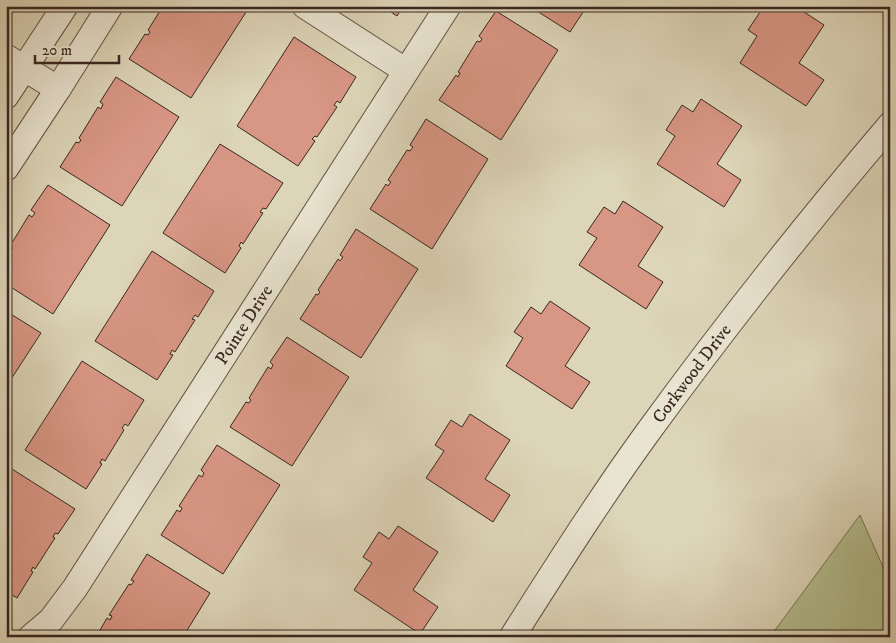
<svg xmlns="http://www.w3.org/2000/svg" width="896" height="643" font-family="'IM FELL DW Pica',serif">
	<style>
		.green { fill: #b3bd8d; stroke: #767256 }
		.building { fill: #d89684; stroke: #392720 }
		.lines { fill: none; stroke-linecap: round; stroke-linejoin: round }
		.street-casing { stroke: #625246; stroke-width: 27 }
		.street { stroke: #e9e4d1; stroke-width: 25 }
		.labels { text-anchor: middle; stroke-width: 5; stroke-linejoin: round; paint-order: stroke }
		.street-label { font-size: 18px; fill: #392720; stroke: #e9e4d1 }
	</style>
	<rect width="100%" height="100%" fill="#ddd5b8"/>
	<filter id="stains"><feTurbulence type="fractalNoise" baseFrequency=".004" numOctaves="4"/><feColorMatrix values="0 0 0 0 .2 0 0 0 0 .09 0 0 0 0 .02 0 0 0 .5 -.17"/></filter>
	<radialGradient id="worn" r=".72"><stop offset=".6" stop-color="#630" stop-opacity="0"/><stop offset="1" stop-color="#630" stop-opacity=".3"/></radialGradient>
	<path class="green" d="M860 515 890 583V637H770Z"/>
	<g class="building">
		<path d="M163 6H244L248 9 191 98 129 59 145 34 148 35 150 32 148 30Z"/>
		<path d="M382 6H403L397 16Z"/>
		<path d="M529 6H587L570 32Z"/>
		<path d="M764 6H767L775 11 778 6H795L824 25 799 63 824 80 806 106 740 63 757 36 748 30Z"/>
		<path d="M496 11 558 50 501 140 439 100 456 75 458 77 460 73 458 72 477 41 480 42 482 39 479 36Z"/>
		<path d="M294 37 356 77 340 103 337 101 334 105 337 107 317 137 315 136 312 139 315 141 298 166 237 126Z"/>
		<path d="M116 77 179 117 122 206 60 167 76 142 79 143 81 140 79 138 98 107 101 109 103 104 100 102Z"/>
		<path d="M701 99 742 126 717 164 741 180 724 207 657 164 675 136 666 130 682 105 693 112Z"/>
		<path d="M426 119 488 159 432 249 370 209 386 184 388 186 391 182 388 180 407 150 410 151 413 147 410 145Z"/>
		<path d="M220 144 283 183 266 209 263 208 260 212 263 213 243 244 241 242 239 246 241 248 225 273 163 233Z"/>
		<path d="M48 185 110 225 53 314 6 284V252L8 250 10 251 13 248 10 246 29 215 32 217 35 213 31 210Z"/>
		<path d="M623 201 663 227 638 266 663 282 646 309 579 265 597 238 587 232 604 207 615 214Z"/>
		<path d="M356 229 418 269 361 358 300 319 316 294 318 295 320 292 318 290 338 259 340 261 343 257 340 255Z"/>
		<path d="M152 251 214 291 198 317 195 315 192 319 195 320 175 352 172 350 170 354 173 355 157 380 95 341Z"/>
		<path d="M550 301 590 328 565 366 590 382 572 409 506 366 523 338 514 332 531 307 541 314Z"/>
		<path d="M6 311 41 333 6 387Z"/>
		<path d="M287 337 349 377 292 466 230 427 246 402 249 403 251 400 249 398 268 367 271 369 273 365 270 362Z"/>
		<path d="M82 361 144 400 128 426 125 424 122 428 124 430 105 461 102 459 100 463 102 464 86 489 25 450Z"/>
		<path d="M470 414 510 440 485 479 510 495 493 522 426 478 444 451 435 445 451 420 462 427Z"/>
		<path d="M217 445 280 485 223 574 161 535 177 510 180 512 182 508 179 506 199 475 202 477 204 473 201 470Z"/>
		<path d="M12 469 75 509 58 534 55 533 53 537 55 538 35 569 33 567 31 571 33 572 17 598 6 591V478Z"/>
		<path d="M398 526 438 552 413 590 438 607 420 634 354 590 372 563 363 557 379 532 389 539Z"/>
		<path d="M147 554 210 593 183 637H96L107 618 110 620 112 616 109 615 129 584 131 585 134 581 131 580Z"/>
	</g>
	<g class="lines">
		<g class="street-casing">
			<g id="street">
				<path d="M305 6 406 71"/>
				<path d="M6 57 58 89"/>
				<path d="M6 96 65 6"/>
				<path d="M6 168 58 89 110 6"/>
				<path id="s1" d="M31 637 51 620 75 588 448 6"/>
				<path id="s2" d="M512 637C556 568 600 498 648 432 725 326 806 224 890 125"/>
			</g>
		</g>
		<use href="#street" class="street"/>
	</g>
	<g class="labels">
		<g class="street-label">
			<text dy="6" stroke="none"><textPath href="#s1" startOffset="379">Pointe Drive</textPath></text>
			<text dy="6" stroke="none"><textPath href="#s2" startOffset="319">Corkwood Drive</textPath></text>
		</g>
	</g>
	<rect width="896" height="643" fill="none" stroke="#ddd5b8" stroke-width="25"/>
	<rect x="8" y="8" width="881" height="628" fill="none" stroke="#392720" stroke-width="2.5"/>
	<rect x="12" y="12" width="871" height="618" fill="none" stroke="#392720"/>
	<path d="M35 55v8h84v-8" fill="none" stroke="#392720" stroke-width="2.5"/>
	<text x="42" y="55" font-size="15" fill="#392720" stroke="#e9e4d1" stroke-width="4" paint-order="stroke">20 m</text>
	<rect width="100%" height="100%" filter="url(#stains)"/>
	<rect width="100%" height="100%" fill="url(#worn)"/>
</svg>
